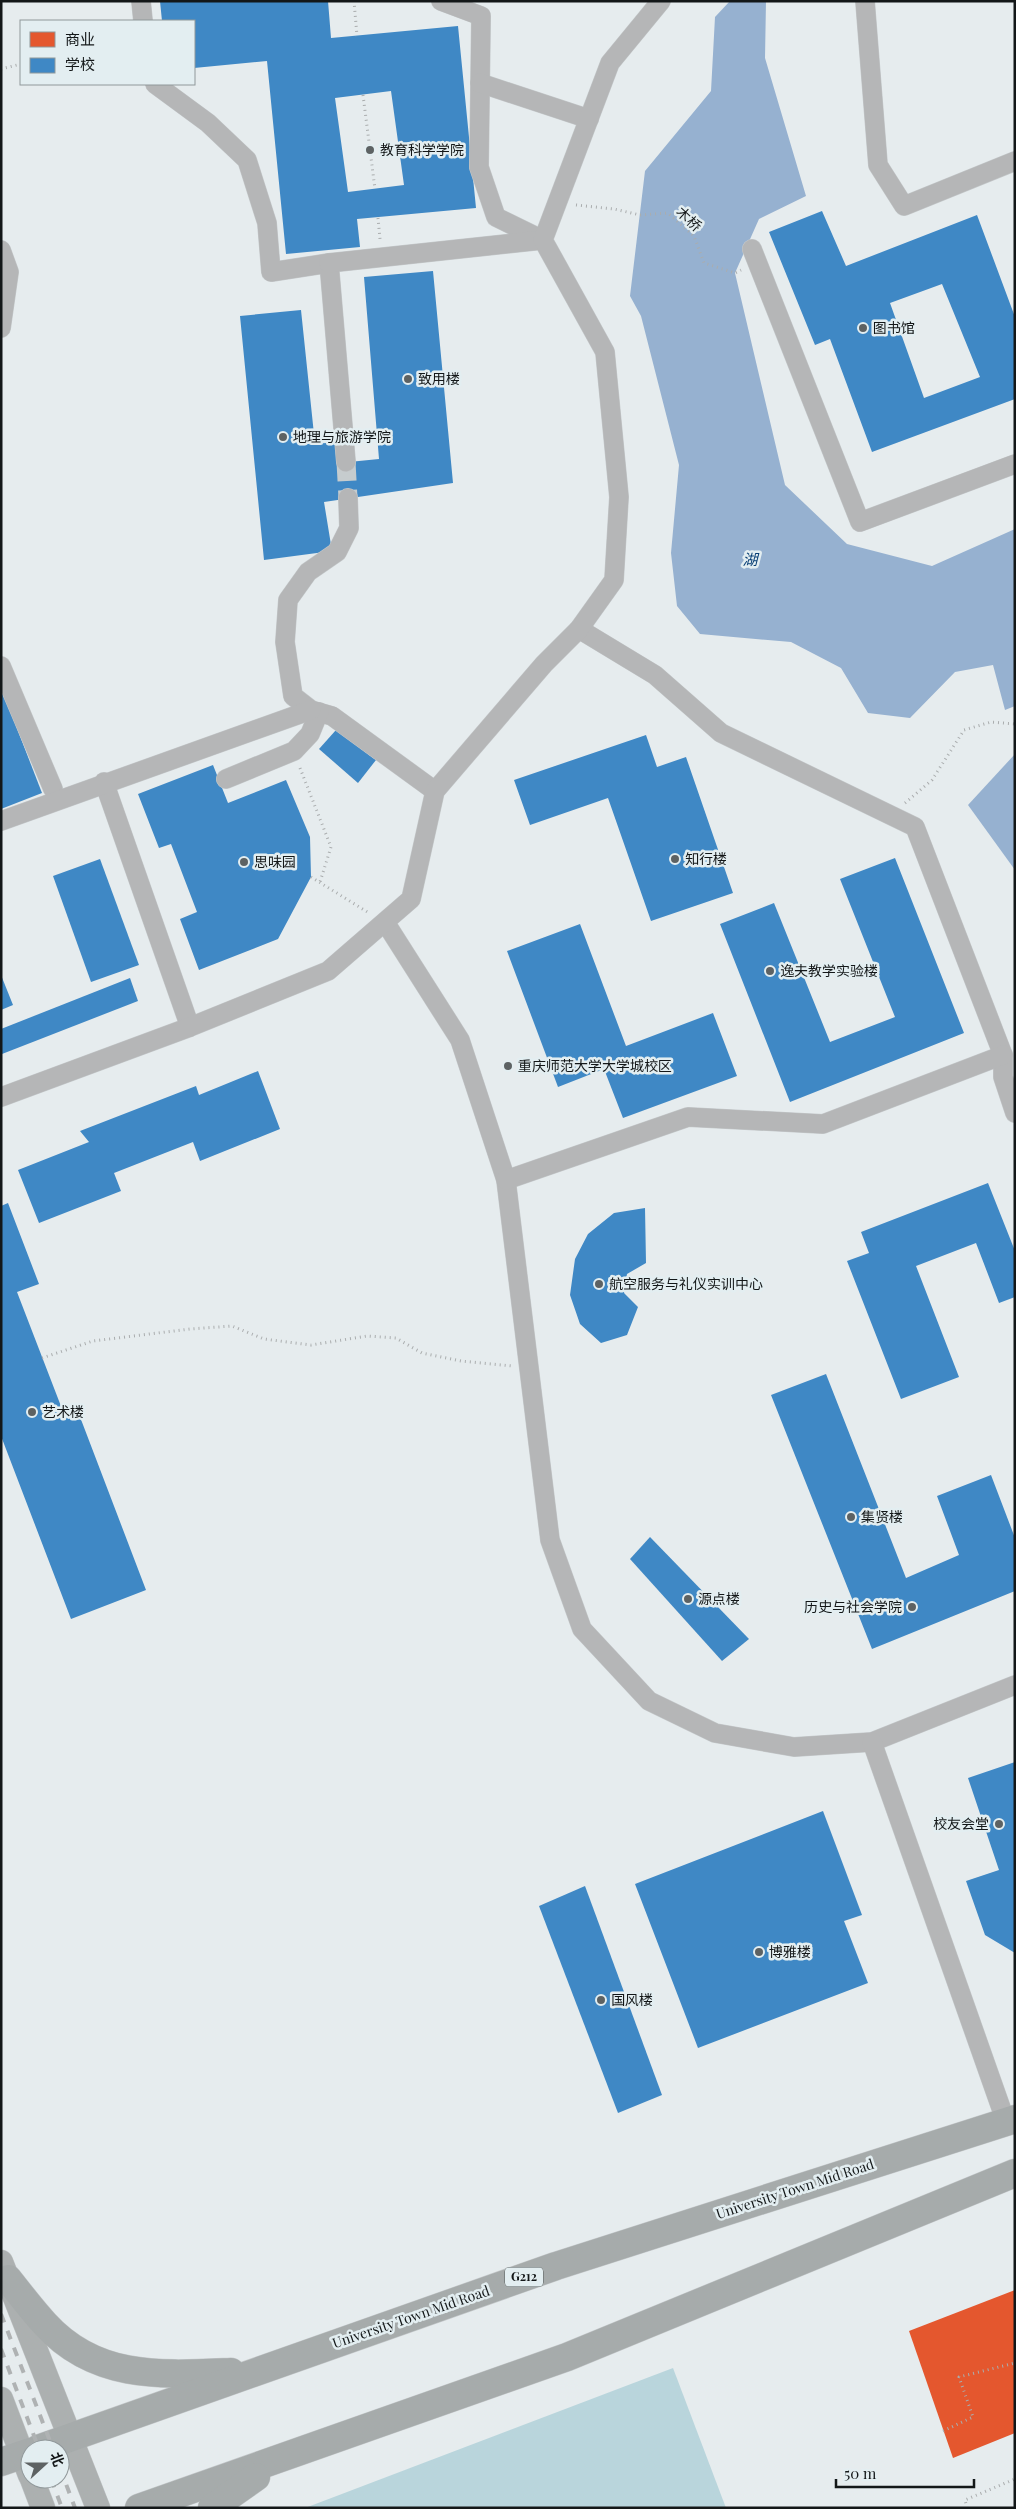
<svg xmlns="http://www.w3.org/2000/svg" width="1016" height="2509" font-family="'Playfair Display','Noto Sans SC',serif">
	<style>
		.green { fill: #b9d5dc }
		.water { fill: #96b1d0 }
		.shops { fill: #e4572e }
		.schools { fill: #3f88c5; fill-rule: evenodd }
		.lines { fill: none; stroke-linecap: round; stroke-linejoin: round }
		.minor-tunnel { stroke: #c6ccce; stroke-width: 19; stroke-dasharray: 19 9; stroke-linecap: butt }
		.minor-casing { stroke: #c5c9cb; stroke-width: 20 }
		.major-casing { stroke: #c5c9cb; stroke-width: 25 }
		.highway-casing { stroke: #c5c9cb; stroke-width: 29 }
		.path { stroke: #aaadae; stroke-width: 3; stroke-dasharray: 1 4; stroke-linecap: butt }
		.minor { stroke: #b5b6b7; stroke-width: 19 }
		.major { stroke: #acb0b0; stroke-width: 24 }
		.highway { stroke: #a6abab; stroke-width: 28 }
		.rail { stroke: #afb2b3; stroke-width: 4; stroke-dasharray: 9 9; stroke-linecap: butt }
		.poi-dot { fill: #5d6263; stroke: #e3eef1; stroke-width: 2 }
		.labels { text-anchor: middle; stroke-width: 5; stroke-linejoin: round; paint-order: stroke }
		.shield { fill: #e3eef1; stroke: #515859; stroke-width: 1 }
		.shield-label { font-size: 12px; font-weight: bold; fill: #131718 }
		.poi-label { font-size: 14px; fill: #131718; stroke: #e3eef1; text-anchor: start }
		.street-label { font-size: 14px; fill: #131718; stroke: #e3eef1 }
		.water-label { font-size: 15px; font-style: italic; fill: #083f75; stroke: #e3eef1 }
	</style>
	<rect width="100%" height="100%" fill="#e6ecee"/>
	<path class="green" d="M673 2368 726 2508H305Z"/>
	<g class="water">
		<path d="M730 1H766L765 58 806 196 759 219 735 273 785 485 847 544 932 566 1015 529V706L1005 710 993 665 955 672 910 718 868 713 841 668 791 642 700 634 677 606 671 553 679 465 641 316 630 296 645 171 711 91 715 17Z"/>
		<path d="M1015 754V870L968 805Z"/>
	</g>
	<path class="shops" d="M1015 2290V2433L953 2458 909 2331Z"/>
	<g class="schools">
		<path d="M160 1H328L331 38 458 26 476 208 357 219 360 247 286 254 267 61 194 68V21H162ZM391 91 404 185 348 192 335 98Z"/>
		<path d="M822 211 846 266 977 215 1015 317V399L872 452 830 339 815 345 769 232ZM942 284 980 377 924 398 890 303Z"/>
		<path d="M433 271 453 483 324 502 332 551 264 560 240 316 301 310 315 444 336 442 339 463 379 459 364 277Z"/>
		<path d="M1 687 42 793 1 809Z"/>
		<path d="M336 730 376 760 358 783 319 749Z"/>
		<path d="M646 735 657 767 686 757 733 893 651 921 608 798 530 825 514 780Z"/>
		<path d="M213 765 228 803 286 780 310 837 311 877 278 939 199 970 180 919 197 912 171 844 159 848 138 794Z"/>
		<path d="M895 858 964 1033 790 1102 720 924 774 903 830 1042 895 1017 840 879Z"/>
		<path d="M100 859 139 965 91 982 53 876Z"/>
		<path d="M580 924 626 1046 713 1013 737 1076 623 1118 604 1069 558 1087 507 951Z"/>
		<path d="M1 975 13 1005 1 1010Z"/>
		<path d="M130 978 138 1001 2 1054 1 1029Z"/>
		<path d="M258 1071 280 1129 200 1161 193 1142 114 1173 121 1191 39 1223 18 1170 89 1142 80 1131 196 1086 199 1095Z"/>
		<path d="M988 1183 1015 1251V1297L999 1303 976 1243 916 1266 959 1377 901 1399 847 1261 869 1253 861 1232Z"/>
		<path d="M8 1203 39 1284 17 1292 64 1414 77 1409 146 1590 71 1619 1 1436V1206Z"/>
		<path d="M645 1208 646 1263 627 1274 624 1293 638 1307 627 1335 601 1343 580 1324 570 1295 575 1259 588 1234 614 1213Z"/>
		<path d="M826 1374 906 1578 959 1555 937 1496 991 1475 1015 1538V1591L872 1649 771 1395Z"/>
		<path d="M650 1537 749 1639 722 1661 630 1559Z"/>
		<path d="M1015 1762V1953L985 1935 966 1881 999 1870 968 1778Z"/>
		<path d="M823 1811 862 1915 844 1921 868 1983 698 2048 635 1884Z"/>
		<path d="M585 1886 662 2095 618 2113 539 1906Z"/>
	</g>
	<g class="lines">
		<path class="minor-tunnel" d="M346 462 348 498"/>
		<g class="minor-casing">
			<g id="minor">
				<path d="M141 1 143 21"/>
				<path d="M441 1 481 16 479 167 496 217 543 240"/>
				<path d="M865 1 878 165 904 206 1015 161"/>
				<path d="M480 83 589 119"/>
				<path d="M155 84 208 123 247 160 267 223 271 272 329 263 346 462"/>
				<path d="M752 249 860 522 1015 464"/>
				<path d="M1 250 9 272 1 328"/>
				<path d="M329 263 542 240"/>
				<path d="M348 498 349 528 337 552 308 572 288 600 285 642 293 696 311 710 332 716 435 791"/>
				<path d="M579 629 655 675 721 733 915 827 1003 1055V1077L1015 1113"/>
				<path d="M1 666 53 789"/>
				<path d="M226 779 294 751 310 734 319 712"/>
				<path d="M104 782 190 1027"/>
				<path d="M1 821 311 710"/>
				<path d="M385 922 460 1040 506 1180 550 1540 582 1629 649 1701 715 1733 794 1747 872 1742 1015 1685"/>
				<path d="M1 1097 190 1027 328 971 411 899 435 791 544 664 579 629 614 580 619 497 605 352 543 240 610 63 661 1"/>
				<path d="M506 1180 688 1117 823 1124 1003 1055"/>
				<path d="M872 1742 1006 2122"/>
			</g>
		</g>
		<g class="major-casing">
			<g id="major">
				<path d="M1 2262 98 2508"/>
				<path d="M1 2399 30 2475"/>
				<path d="M32 2479 43 2508"/>
			</g>
		</g>
		<g class="highway-casing">
			<g id="highway">
				<path d="M8 2279C20 2294 32 2310 45 2324 96 2380 162 2375 231 2372"/>
				<path d="M38 2449 556 2266 1015 2119"/>
				<path d="M1 2462 30 2452"/>
				<path d="M139 2508 567 2357 1015 2173"/>
				<path d="M212 2508 256 2477"/>
			</g>
		</g>
		<g class="path">
			<path d="M354 1 357 36"/>
			<path d="M1 69 21 64"/>
			<path d="M363 95 375 189"/>
			<path d="M576 205 614 209 640 215 668 213 694 236 704 263 735 273 741 270"/>
			<path d="M378 218 380 239"/>
			<path d="M300 768 331 847 320 882"/>
			<path d="M905 803 932 780 964 730 991 722 1015 724"/>
			<path d="M311 877 369 913"/>
			<path d="M42 1358 93 1341 190 1329 232 1326 264 1339 311 1345 367 1336 396 1338 422 1353 461 1361 512 1366"/>
			<path d="M943 2431 973 2417 959 2377 1015 2363"/>
			<path d="M967 2508 965 2500 1015 2479"/>
		</g>
		<use href="#minor" class="minor"/>
		<use href="#major" class="major"/>
		<use href="#highway" class="highway"/>
		<g class="rail">
			<path d="M1 2314 53 2449"/>
			<path d="M1 2349 39 2449"/>
			<path d="M60 2468 75 2508"/>
			<path d="M51 2479 62 2508"/>
		</g>
	</g>
	<g class="poi-dot">
		<circle cx="370" cy="150" r="5"/>
		<circle cx="863" cy="328" r="5"/>
		<circle cx="408" cy="379" r="5"/>
		<circle cx="283" cy="437" r="5"/>
		<circle cx="675" cy="859" r="5"/>
		<circle cx="244" cy="862" r="5"/>
		<circle cx="770" cy="971" r="5"/>
		<circle cx="508" cy="1066" r="5"/>
		<circle cx="599" cy="1284" r="5"/>
		<circle cx="32" cy="1412" r="5"/>
		<circle cx="851" cy="1517" r="5"/>
		<circle cx="688" cy="1599" r="5"/>
		<circle cx="912" cy="1607" r="5"/>
		<circle cx="999" cy="1824" r="5"/>
		<circle cx="759" cy="1952" r="5"/>
		<circle cx="601" cy="2000" r="5"/>
	</g>
	<g class="labels">
		<rect class="shield" x="505" y="2267.5" width="38" height="19" rx="4"/>
		<g class="shield-label">
			<text x="524" y="2281">G212</text>
		</g>
		<g class="poi-label">
			<text x="380" y="155">教育科学学院</text>
			<text x="873" y="333">图书馆</text>
			<text x="418" y="384">致用楼</text>
			<text x="293" y="442">地理与旅游学院</text>
			<text x="685" y="864">知行楼</text>
			<text x="254" y="867">思味园</text>
			<text x="780" y="976">逸夫教学实验楼</text>
			<text x="518" y="1071">重庆师范大学大学城校区</text>
			<text x="609" y="1289">航空服务与礼仪实训中心</text>
			<text x="42" y="1417">艺术楼</text>
			<text x="861" y="1522">集贤楼</text>
			<text x="698" y="1604">源点楼</text>
			<text x="902" y="1612" text-anchor="end">历史与社会学院</text>
			<text x="989" y="1829" text-anchor="end">校友会堂</text>
			<text x="769" y="1957">博雅楼</text>
			<text x="611" y="2005">国风楼</text>
		</g>
		<g class="street-label">
			<text transform="translate(689 219) rotate(43)" y="5">木桥</text>
			<text transform="translate(795 2189) rotate(-18)" y="5">University Town Mid Road</text>
			<text transform="translate(411 2317) rotate(-19)" y="5">University Town Mid Road</text>
		</g>
		<g class="water-label">
			<text x="750" y="565">湖</text>
		</g>
	</g>
	<rect width="1016" height="2509" fill="none" stroke="#131718" stroke-width="5"/>
	<rect x="20" y="20" width="175" height="65" fill="#e3eef1" stroke="#90989a"/>
	<rect x="30" y="32" width="25" height="15" fill="#e4572e" stroke="#90989a"/>
	<text x="65" y="45" font-size="15" fill="#131718">商业</text>
	<rect x="30" y="58" width="25" height="15" fill="#3f88c5" stroke="#90989a"/>
	<text x="65" y="70" font-size="15" fill="#131718">学校</text>
	<g transform="translate(45 2464) rotate(69)"><circle r="24" fill="#e3eef1" stroke="#90989a"/>
	<path d="M0-4L9 19L0 12L-9 19Z" fill="#5d6263"/>
	<text y="-8" font-size="14" font-weight="bold" text-anchor="middle" fill="#131718">北</text>
	</g>
	<path d="M836 2479v8h138v-8" fill="none" stroke="#131718" stroke-width="2.5"/>
	<text x="844" y="2479" font-size="15" fill="#131718" stroke="#e3eef1" stroke-width="4" paint-order="stroke">50 m</text>
</svg>
